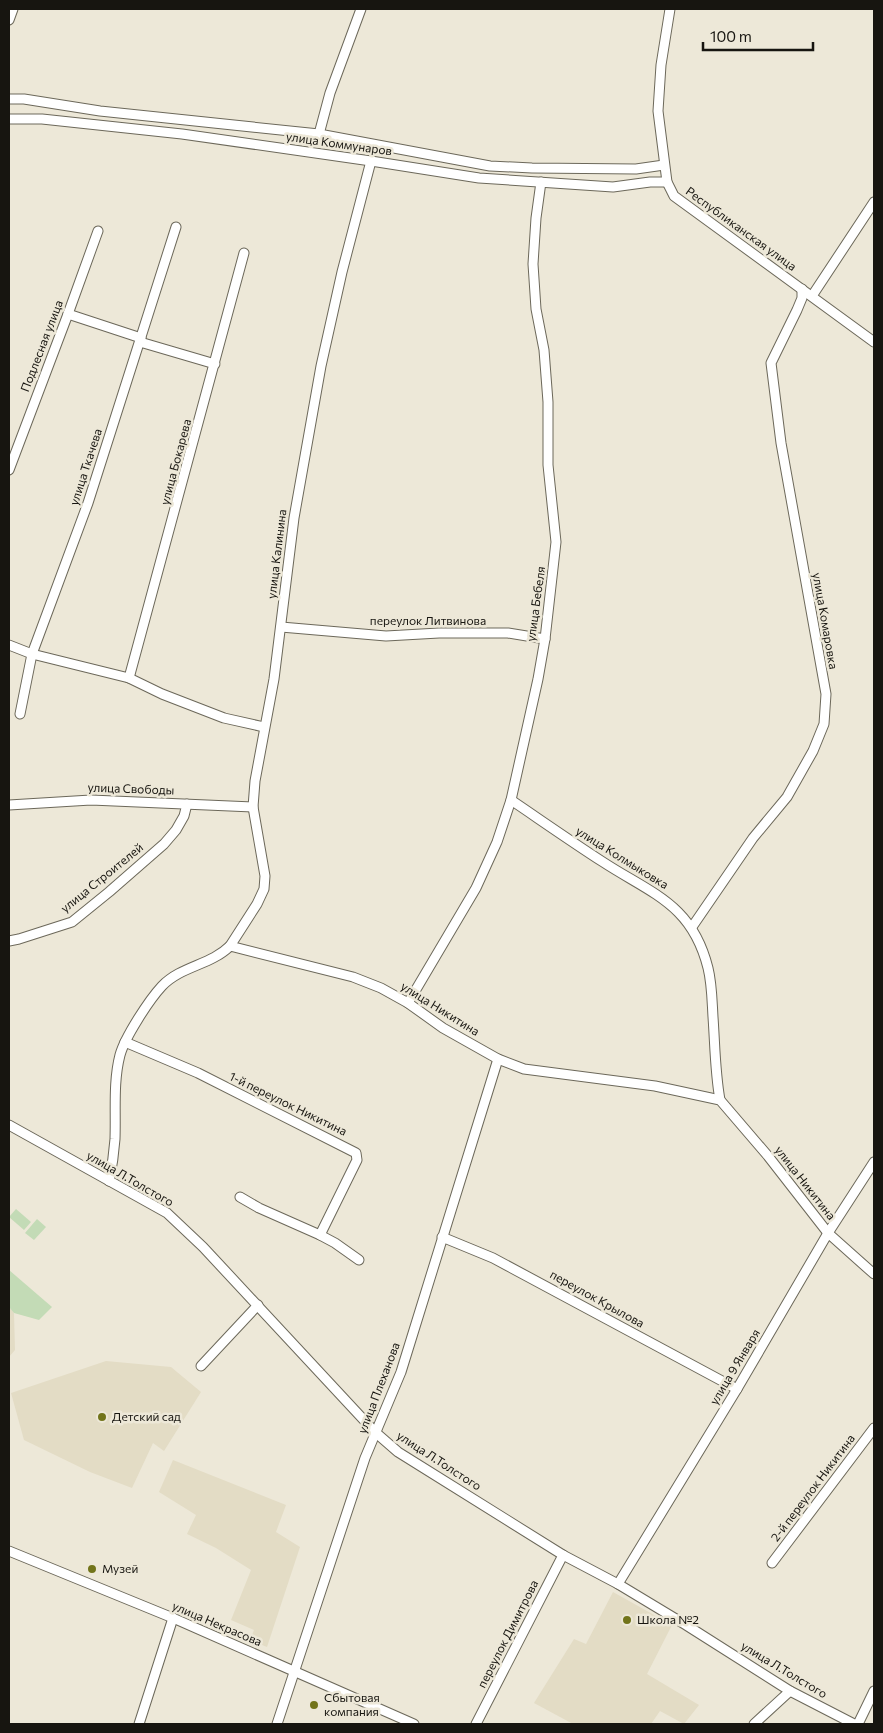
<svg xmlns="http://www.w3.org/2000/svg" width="883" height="1733" font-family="Commissioner,sans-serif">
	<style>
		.built { fill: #e3dcc5 }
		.green { fill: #c3dbb6 }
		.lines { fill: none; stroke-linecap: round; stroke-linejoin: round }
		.minor-casing { stroke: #6c685a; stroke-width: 11 }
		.minor { stroke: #fff; stroke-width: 9 }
		.poi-dot { fill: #72741a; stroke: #ede8d8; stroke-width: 2 }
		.labels { text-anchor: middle; stroke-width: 5; stroke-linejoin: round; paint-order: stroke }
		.street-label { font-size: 12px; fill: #171510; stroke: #ede8d8 }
		.poi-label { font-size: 12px; fill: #171510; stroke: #ede8d8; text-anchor: start }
	</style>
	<rect width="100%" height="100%" fill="#ede8d8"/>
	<g class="built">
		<path d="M9 1307 14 1313 15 1350 9 1357Z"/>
		<path d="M106 1361 171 1367 201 1392 164 1451 153 1443 132 1488 90 1472 24 1440 11 1393Z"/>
		<path d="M173 1460 286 1505 276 1532 300 1547 267 1647 250 1640 254 1630 231 1620 251 1570 216 1548 187 1534 196 1515 159 1492Z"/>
		<path d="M613 1592 672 1625 647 1674 699 1705 684 1724 660 1711 651 1724H573L534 1703 574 1639 586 1644Z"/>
	</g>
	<g class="green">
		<path d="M16 1209 31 1222 24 1230 9 1217Z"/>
		<path d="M37 1219 46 1227 34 1240 25 1233Z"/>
		<path d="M9 1270 52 1307 39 1320 14 1313 9 1307Z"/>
	</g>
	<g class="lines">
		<g class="minor-casing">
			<g id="minor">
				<path d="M670 9 661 65 658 111 667 182 674 196 874 342"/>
				<path d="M9 20 13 9"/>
				<path d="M9 99H24L100 111 319 134 490 166 532 168 636 169 664 165"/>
				<path d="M9 119H42L182 134 371 161 479 178 613 187 650 182H667"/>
				<path d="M319 134 330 93 361 9"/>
				<path d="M812 296 874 202"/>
				<path d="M68 314 141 338"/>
				<path d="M140 342 215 364"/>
				<path d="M9 470 68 314 98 231"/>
				<path d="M281 627 386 636 439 633H508L545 639"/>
				<path d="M9 645 32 654 129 678 162 694 224 718 264 727"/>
				<path d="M129 678 244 253"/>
				<path d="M20 714 32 654 88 503 176 227"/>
				<path d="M511 800C542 821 572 842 603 862 652 894 692 904 708 968 712 984 712 1001 713 1017 715 1045 715 1072 720 1100"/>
				<path d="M9 805 91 800 253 807"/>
				<path d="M692 927 753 838 787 797 813 751 824 724 826 694 781 443 771 363 797 310 802 298V289"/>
				<path d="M9 941 19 939 72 922 109 892 164 844 176 830 184 816 187 804"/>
				<path d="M230 946 257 904 264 889 265 876 253 807 255 781 274 679 294 518 321 366 342 272 371 161"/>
				<path d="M408 1003 476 888 497 842 511 800 538 679 545 639 556 542 548 465V402L544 350 536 309 533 264 536 218 541 182"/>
				<path d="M125 1042 198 1073 356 1153 357 1160 320 1235 259 1208 240 1197"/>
				<path d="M9 1125 167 1213 203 1247 375 1432 398 1452 563 1555 618 1584 686 1625 790 1691 854 1724"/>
				<path d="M109 1181C112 1167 114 1153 115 1139 116 1111 113 1082 120 1055 125 1037 149 1000 162 986 181 966 211 965 230 946L353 977 381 988 408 1003 443 1028 498 1059 524 1069 655 1086 720 1100 768 1156 828 1233 874 1274"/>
				<path d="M320 1235 335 1243 359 1260"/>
				<path d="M442 1237 493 1258 737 1389"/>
				<path d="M201 1366 258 1305"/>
				<path d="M9 1551 173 1618 414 1724"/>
				<path d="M772 1563 874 1428"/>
				<path d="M618 1584 737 1389 828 1233 874 1162"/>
				<path d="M139 1724 173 1618"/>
				<path d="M277 1724 365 1458 401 1372 498 1059"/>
				<path d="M476 1724 563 1555"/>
				<path d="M754 1724 790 1691"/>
				<path d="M858 1724 874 1691"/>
			</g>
		</g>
		<use href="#minor" class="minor"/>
	</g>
	<g class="poi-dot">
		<circle cx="102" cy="1417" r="5"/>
		<circle cx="92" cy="1569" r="5"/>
		<circle cx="627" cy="1620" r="5"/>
		<circle cx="314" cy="1705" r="5"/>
	</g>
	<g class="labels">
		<g class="street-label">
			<text transform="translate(339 144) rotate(8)" y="4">улица Коммунаров</text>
			<text transform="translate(741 229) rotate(36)" y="4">Республиканская улица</text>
			<text transform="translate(42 346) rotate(-69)" y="4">Подлесная улица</text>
			<text transform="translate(176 462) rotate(-75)" y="4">улица Бокарева</text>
			<text transform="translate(86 467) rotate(-72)" y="4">улица Ткачева</text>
			<text transform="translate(277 554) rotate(-83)" y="4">улица Калинина</text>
			<text transform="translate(536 604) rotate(-82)" y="4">улица Бебеля</text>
			<text x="428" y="625">переулок Литвинова</text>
			<text transform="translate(825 621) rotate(80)" y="4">улица Комаровка</text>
			<text transform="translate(131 789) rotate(2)" y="4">улица Свободы</text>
			<text transform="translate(622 858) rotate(32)" y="4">улица Колмыковка</text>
			<text transform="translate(102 878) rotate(-39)" y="4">улица Строителей</text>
			<text transform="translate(440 1009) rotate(32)" y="4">улица Никитина</text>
			<text transform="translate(288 1104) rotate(26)" y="4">1-й переулок Никитина</text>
			<text transform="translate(130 1179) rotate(30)" y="4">улица Л.Толстого</text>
			<text transform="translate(805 1183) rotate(52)" y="4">улица Никитина</text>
			<text transform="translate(597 1299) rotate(29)" y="4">переулок Крылова</text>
			<text transform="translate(735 1367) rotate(-59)" y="4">улица 9 Января</text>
			<text transform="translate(379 1388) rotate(-69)" y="4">улица Плеханова</text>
			<text transform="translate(439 1461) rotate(33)" y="4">улица Л.Толстого</text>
			<text transform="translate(813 1488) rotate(-53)" y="4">2-й переулок Никитина</text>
			<text transform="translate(217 1624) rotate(23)" y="4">улица Некрасова</text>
			<text transform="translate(508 1634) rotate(-63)" y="4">переулок Димитрова</text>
			<text transform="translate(784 1670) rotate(31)" y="4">улица Л.Толстого</text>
		</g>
		<g class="poi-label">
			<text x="112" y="1421">Детский сад</text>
			<text x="102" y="1573">Музей</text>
			<text x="637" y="1624">Школа №2</text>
			<text x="324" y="1702">Сбытовая<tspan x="324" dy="14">компания</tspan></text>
		</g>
	</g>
	<rect width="883" height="1733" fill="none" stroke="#171510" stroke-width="20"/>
	<path d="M703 42v8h110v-8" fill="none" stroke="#171510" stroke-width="2.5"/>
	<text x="710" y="42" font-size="15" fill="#171510" stroke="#ede8d8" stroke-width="4" paint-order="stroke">100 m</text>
</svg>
